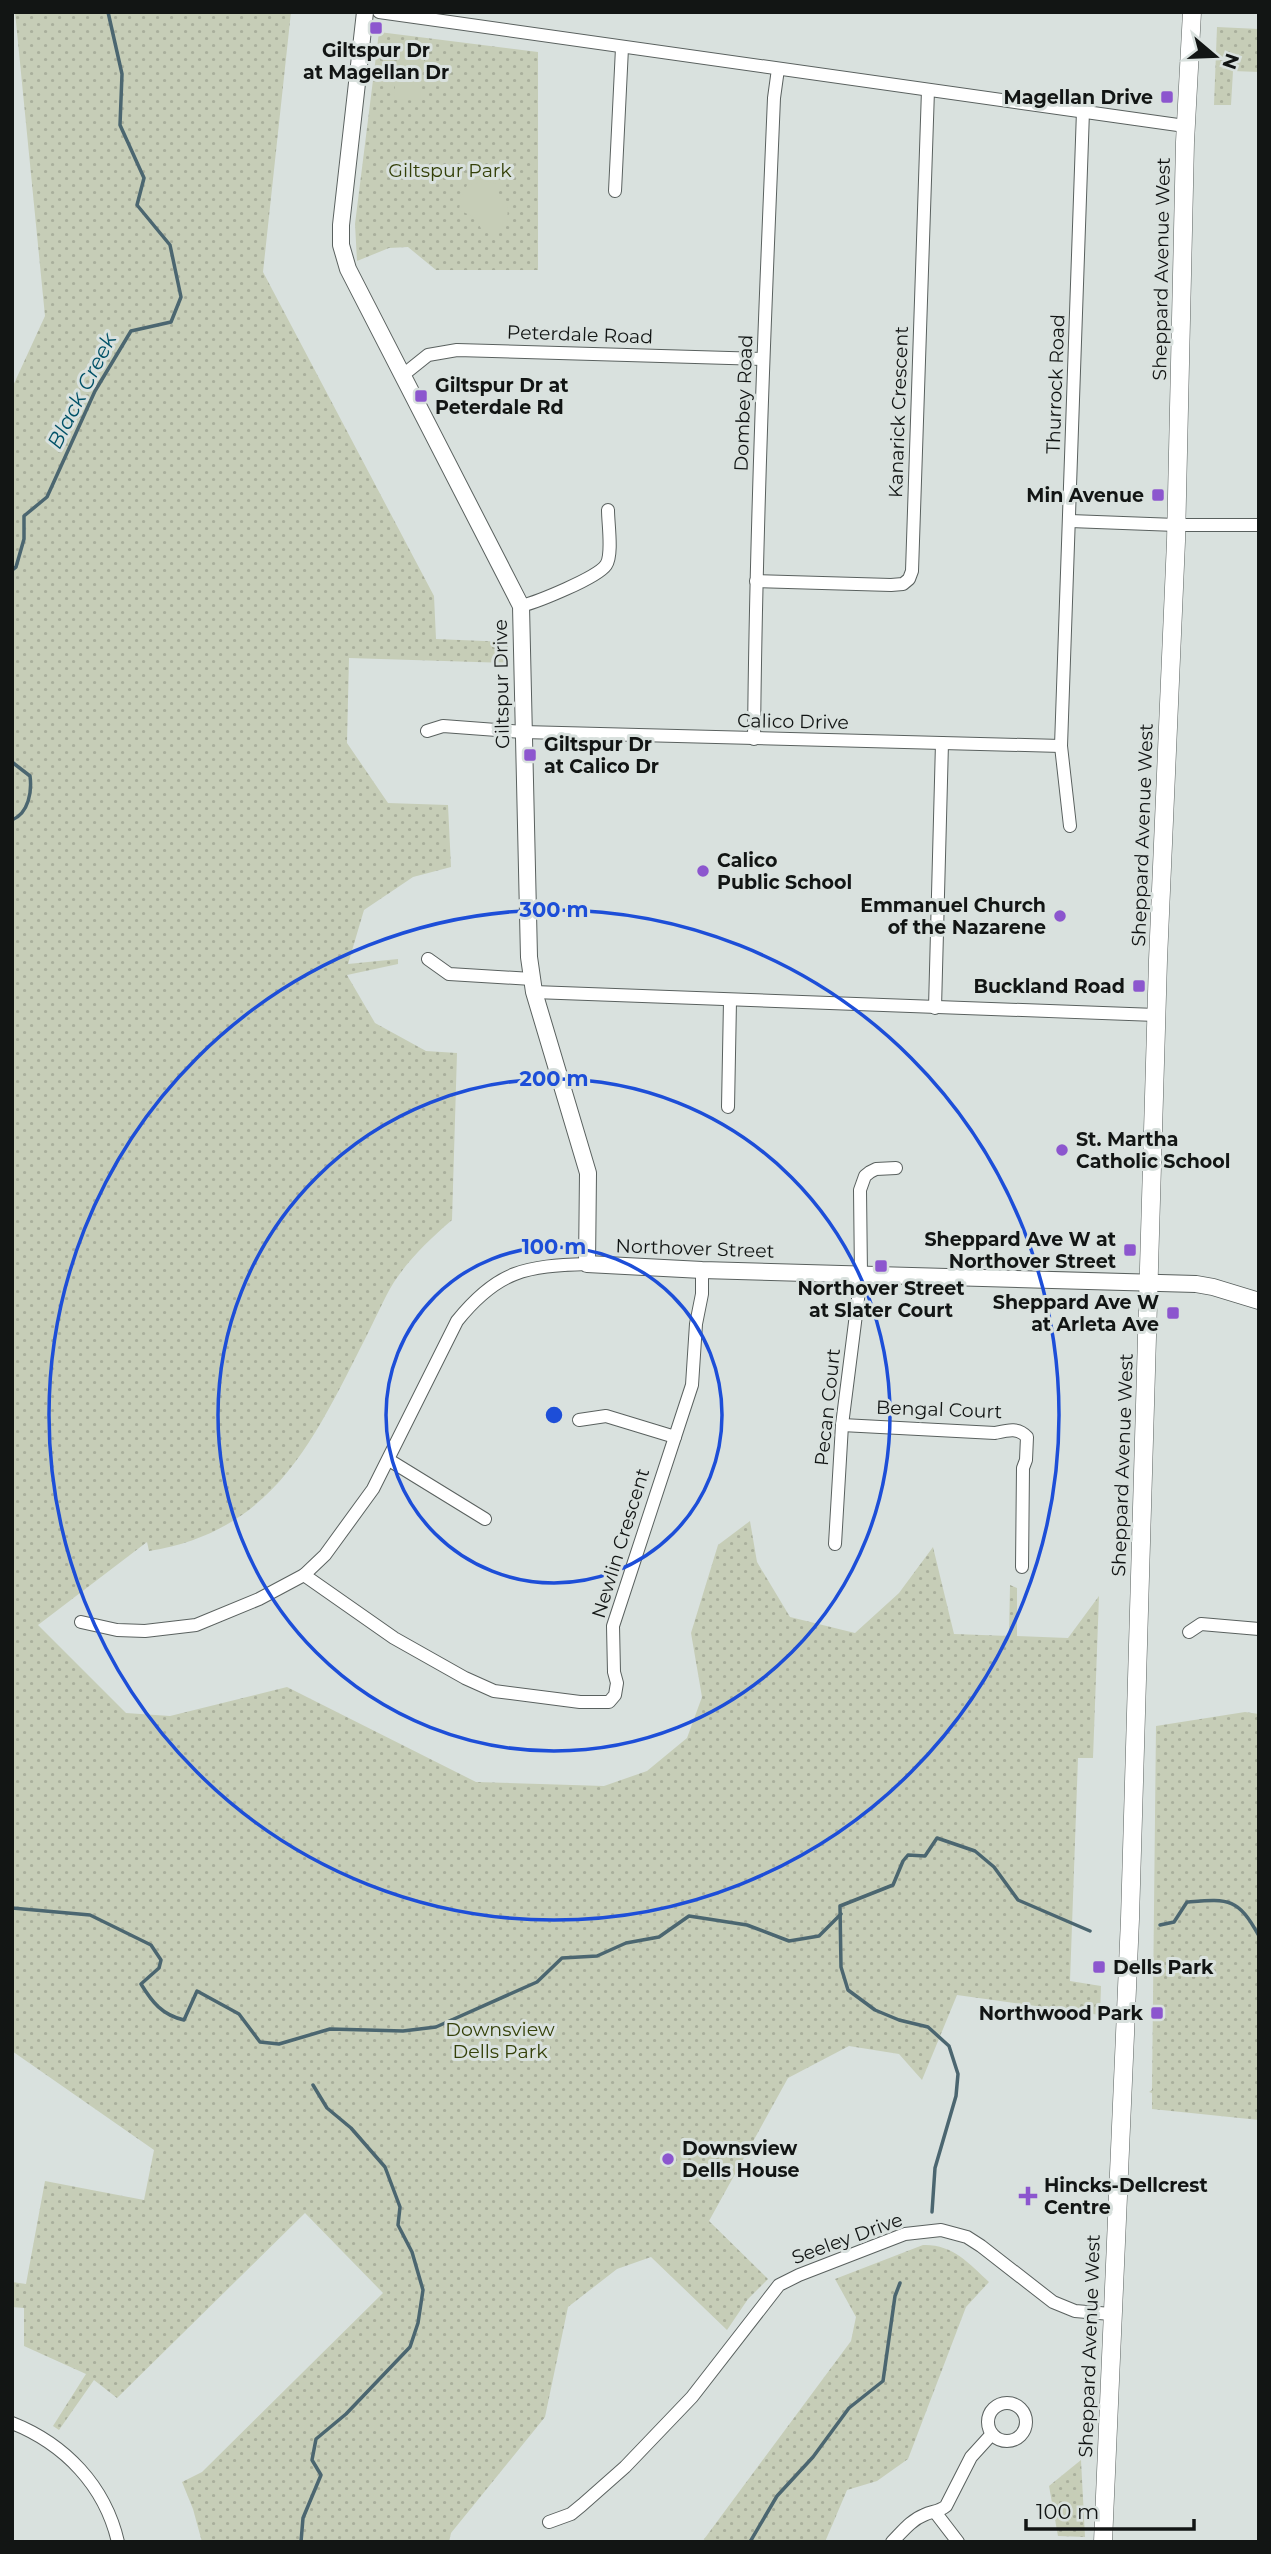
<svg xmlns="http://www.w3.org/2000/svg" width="1271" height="2554" font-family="Montserrat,sans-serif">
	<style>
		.park { fill: url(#park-dots) }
		.garden { fill: #c6cdb7 }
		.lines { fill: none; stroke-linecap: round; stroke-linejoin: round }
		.stream { stroke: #4b6670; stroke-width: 3.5 }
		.minor-casing { stroke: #5a615f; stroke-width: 14 }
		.tertiary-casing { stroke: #5a615f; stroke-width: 18 }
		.secondary-casing { stroke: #5a615f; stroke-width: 19 }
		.minor { stroke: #fff; stroke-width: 12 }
		.tertiary { stroke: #fff; stroke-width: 16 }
		.secondary { stroke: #fff; stroke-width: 18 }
		.ring { fill: none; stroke: #1d4ed8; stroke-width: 3.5 }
		.poi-dot { fill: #8c56ce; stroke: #d9e1de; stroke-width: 2.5 }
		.labels { text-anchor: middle; stroke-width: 6; stroke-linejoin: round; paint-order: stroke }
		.poi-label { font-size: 19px; font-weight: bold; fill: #121514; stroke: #d9e1de; text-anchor: end }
		.park-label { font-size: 19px; fill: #344009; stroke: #d9e1de }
		.street-label { font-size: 19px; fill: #121514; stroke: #d9e1de }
		.water-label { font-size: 21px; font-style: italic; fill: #005168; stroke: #d9e1de }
		.centre { fill: #1d4ed8; stroke: #d9e1de; stroke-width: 3.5 }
		.ring-label { font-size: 21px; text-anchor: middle; font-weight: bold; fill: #1d4ed8; stroke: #d9e1de; stroke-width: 6; stroke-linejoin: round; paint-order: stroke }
	</style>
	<defs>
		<pattern id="park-dots" width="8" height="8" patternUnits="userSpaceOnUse" patternTransform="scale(1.75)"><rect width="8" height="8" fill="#c6cdb7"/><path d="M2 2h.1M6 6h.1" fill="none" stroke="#a9af9c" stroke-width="1.8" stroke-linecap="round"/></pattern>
	</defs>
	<rect width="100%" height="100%" fill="#d9e1de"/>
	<g class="park">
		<path d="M15 12H291L263 272 434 596 436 639 508 642V663L349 658 347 743 388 803 448 805 451 867 413 877 364 910 348 964 398 959V964L347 975 375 1023 426 1051 457 1053 452 1220C430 1239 410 1258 394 1282 383 1300 375 1320 365 1339 313 1441 274 1531 149 1551L147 1542 38 1625 126 1713 170 1716 287 1687 476 1782 604 1786 647 1771 687 1738 702 1697 691 1633 718 1545 750 1521 757 1562 790 1617 855 1633 899 1593 933 1547 954 1634 1009 1636 1010 1585 1017 1588V1636L1068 1638 1099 1596 1093 1758H1078L1070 1981 1101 1986 1100 2015 957 1995 922 2080 899 2054 849 2046 788 2078 709 2221 768 2279 748 2299 727 2330 651 2257 617 2269 568 2307 545 2417 451 2533 449 2542H202L193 2509 182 2482 202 2472 383 2293 305 2213 117 2398 94 2380 59 2430 53 2426 86 2374 24 2346V2308L12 2307V2282L26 2284 45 2181 144 2200 154 2150 12 2051V388L45 316Z"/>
		<path d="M1217 27 1259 29V72L1233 71 1231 105H1214Z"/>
		<path d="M379 32 538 52V270H436L408 247 389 248 357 261 355 224Z"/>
		<path d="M1245 1712 1259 1714V2120L1152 2109V2093L1149 2092 1152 2090 1156 1726Z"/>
		<path d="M923 2245C952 2244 969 2263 989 2282L966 2307 908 2459 877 2481 847 2490 825 2542H702L851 2341 856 2317 835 2279Z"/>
		<path d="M1081 2460 1085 2537 1058 2536 1049 2486Z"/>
	</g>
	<g class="garden">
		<path d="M398 48 425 50 420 101 394 99Z"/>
		<path d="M487 181 497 184V204L508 205 507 223 496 233H483L476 218 459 210 461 198 467 185Z"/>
	</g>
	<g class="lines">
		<g class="stream">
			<path d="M12 570 16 567 24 539V516L47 497 95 391 131 331 171 322 181 297 170 245 137 205 144 178 120 125 122 74 108 12"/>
			<path d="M12 762 30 776C32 791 29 813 12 820"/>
			<path d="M12 1908 90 1915 151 1945 161 1960 159 1968 141 1984C152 2002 162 2015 184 2020L197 1991 239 2014 260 2042 279 2044 330 2029 403 2031 436 2027 537 1982 562 1958 597 1956 626 1943 659 1937 689 1916 747 1925 789 1941 819 1936 841 1914"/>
			<path d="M1160 1925 1174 1922 1187 1902C1228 1899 1238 1897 1259 1936"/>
			<path d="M932 2212 935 2168 956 2096 958 2074 949 2046 928 2027 899 2020 875 2010 848 1990 841 1967 840 1906 893 1885 903 1861 908 1855 925 1856 937 1838 975 1851 994 1867 1018 1900 1090 1931"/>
			<path d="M301 2542 303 2518 321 2475 312 2460 316 2439 346 2414 410 2347 418 2323 423 2290 412 2252 398 2225 400 2207 385 2167 351 2128 327 2108 313 2085"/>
			<path d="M750 2542 777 2496 813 2457 849 2408 883 2381 895 2296 900 2283"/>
		</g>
		<g class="minor-casing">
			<g id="minor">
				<path d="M379 12 1185 126"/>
				<path d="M615 191 622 48"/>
				<path d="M403 375 428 355 457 350 763 359"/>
				<path d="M1070 521 1176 525H1259"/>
				<path d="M756 581 891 585 903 584 909 579 912 571 928 90"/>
				<path d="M521 606C537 602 597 578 606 565 613 555 608 524 608 510"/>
				<path d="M427 731 443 726 523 732 1061 746"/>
				<path d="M754 739C756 525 765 312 774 98L778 69"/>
				<path d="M1070 826 1061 746 1083 111"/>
				<path d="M428 959 449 974 532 979"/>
				<path d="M534 992 1156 1015"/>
				<path d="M935 1008 942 743"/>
				<path d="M728 1107 730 1001"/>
				<path d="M579 1420 606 1416 675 1437"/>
				<path d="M842 1425 995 1433C1008 1430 1018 1427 1027 1437L1026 1460 1023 1468 1022 1567"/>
				<path d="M389 1460 485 1519"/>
				<path d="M835 1544 842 1425 861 1275 860 1190 865 1176 870 1172 876 1169 896 1168"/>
				<path d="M304 1575 394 1638 465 1678 494 1691 580 1702H609L615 1695 617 1683 614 1672 613 1626 692 1385 696 1324 702 1294V1270"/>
				<path d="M81 1622 117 1630 145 1631 196 1625 259 1599 304 1575 325 1555 373 1489 457 1321C498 1270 526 1266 587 1264"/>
				<path d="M1189 1632 1201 1624 1259 1629"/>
				<circle cx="1007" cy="2422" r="19"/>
				<path d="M12 2423C65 2444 105 2486 118 2542"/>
				<path d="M935 2512 958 2542"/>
				<path d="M549 2522 571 2514 582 2505 625 2467 692 2397 779 2285 799 2275 905 2234 941 2230 967 2237 981 2246 1053 2302 1075 2311 1111 2314"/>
				<path d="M892 2542C902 2532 911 2520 924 2515 932 2511 939 2512 946 2506L971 2457 991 2435"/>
			</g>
		</g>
		<g class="tertiary-casing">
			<path id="tertiary" d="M365 12 341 225V245L348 269 521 606 529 957 534 992 588 1173 587 1264 702 1270 1196 1284 1213 1287 1259 1301"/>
		</g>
		<g class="secondary-casing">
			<path id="secondary" d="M1103 2542 1130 1919 1158 960 1176 541 1185 142 1192 12"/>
		</g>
		<use href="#minor" class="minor"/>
		<use href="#tertiary" class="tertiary"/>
		<use href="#secondary" class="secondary"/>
	</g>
	<g class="ring">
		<circle cx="554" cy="1415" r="168"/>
		<circle cx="554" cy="1415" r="336"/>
		<circle cx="554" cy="1415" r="505"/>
	</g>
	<g class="poi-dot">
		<rect x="369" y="21" width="14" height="14" rx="3.5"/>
		<rect x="1160" y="90" width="14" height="14" rx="3.5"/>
		<rect x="414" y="389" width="14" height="14" rx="3.5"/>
		<rect x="1151" y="488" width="14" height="14" rx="3.5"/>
		<rect x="523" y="748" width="14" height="14" rx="3.5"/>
		<circle cx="703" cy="871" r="7"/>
		<circle cx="1060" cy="916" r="7"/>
		<rect x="1132" y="979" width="14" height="14" rx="3.5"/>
		<circle cx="1062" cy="1150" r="7"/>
		<rect x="1123" y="1243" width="14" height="14" rx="3.5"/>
		<rect x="874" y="1259" width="14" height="14" rx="3.5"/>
		<rect x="1166" y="1306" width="14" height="14" rx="3.5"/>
		<rect x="1092" y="1960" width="14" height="14" rx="3.5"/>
		<rect x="1150" y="2006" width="14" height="14" rx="3.5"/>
		<circle cx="668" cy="2159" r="7"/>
		<path d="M1024.5 2185.5h7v7h7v7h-7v7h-7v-7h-7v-7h7z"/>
	</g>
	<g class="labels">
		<g class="poi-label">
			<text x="376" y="57" text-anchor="middle">Giltspur Dr<tspan x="376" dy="22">at Magellan Dr</tspan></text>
			<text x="1153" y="104">Magellan Drive</text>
			<text x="435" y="392" text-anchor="start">Giltspur Dr at<tspan x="435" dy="22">Peterdale Rd</tspan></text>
			<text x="1144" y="502">Min Avenue</text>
			<text x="544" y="751" text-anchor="start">Giltspur Dr<tspan x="544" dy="22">at Calico Dr</tspan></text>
			<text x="717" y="867" text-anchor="start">Calico<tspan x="717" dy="22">Public School</tspan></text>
			<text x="1046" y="912">Emmanuel Church<tspan x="1046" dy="22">of the Nazarene</tspan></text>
			<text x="1125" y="993">Buckland Road</text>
			<text x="1076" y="1146" text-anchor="start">St. Martha<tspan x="1076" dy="22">Catholic School</tspan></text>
			<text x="1116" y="1246">Sheppard Ave W at<tspan x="1116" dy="22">Northover Street</tspan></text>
			<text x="881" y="1295" text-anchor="middle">Northover Street<tspan x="881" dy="22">at Slater Court</tspan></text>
			<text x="1159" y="1309">Sheppard Ave W<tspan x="1159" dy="22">at Arleta Ave</tspan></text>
			<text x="1113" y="1974" text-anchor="start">Dells Park</text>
			<text x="1143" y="2020">Northwood Park</text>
			<text x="682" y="2155" text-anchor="start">Downsview<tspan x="682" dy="22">Dells House</tspan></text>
			<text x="1044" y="2192" text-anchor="start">Hincks-Dellcrest<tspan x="1044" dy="22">Centre</tspan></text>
		</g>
		<g class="park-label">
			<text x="450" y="177">Giltspur Park</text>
			<text x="500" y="2036">Downsview<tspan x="500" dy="22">Dells Park</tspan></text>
		</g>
		<g class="street-label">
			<text transform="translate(1161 269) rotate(-89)" y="7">Sheppard Avenue West</text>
			<text transform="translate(580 334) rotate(2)" y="7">Peterdale Road</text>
			<text transform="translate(1055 384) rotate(-88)" y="7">Thurrock Road</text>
			<text transform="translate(743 403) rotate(-88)" y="7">Dombey Road</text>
			<text transform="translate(898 412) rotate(-88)" y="7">Kanarick Crescent</text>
			<text transform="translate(501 684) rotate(-91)" y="7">Giltspur Drive</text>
			<text transform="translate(793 721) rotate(1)" y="7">Calico Drive</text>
			<text transform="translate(1142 835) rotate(-88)" y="7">Sheppard Avenue West</text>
			<text transform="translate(695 1248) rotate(2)" y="7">Northover Street</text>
			<text transform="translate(827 1407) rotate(-84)" y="7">Pecan Court</text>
			<text transform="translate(939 1409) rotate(2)" y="7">Bengal Court</text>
			<text transform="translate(1122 1465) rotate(-88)" y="7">Sheppard Avenue West</text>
			<text transform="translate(620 1543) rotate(-73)" y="7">Newlin Crescent</text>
			<text transform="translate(847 2238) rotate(-20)" y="7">Seeley Drive</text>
			<text transform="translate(1089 2346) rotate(-88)" y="7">Sheppard Avenue West</text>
		</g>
		<g class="water-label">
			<text transform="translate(82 391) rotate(-63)" y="7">Black Creek</text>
		</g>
	</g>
	<circle cx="554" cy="1415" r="10" class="centre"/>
	<g class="ring-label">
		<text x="554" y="917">300 m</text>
		<text x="554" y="1086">200 m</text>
		<text x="554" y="1254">100 m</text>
	</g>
	<rect width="1271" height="2554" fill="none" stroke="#121514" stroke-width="28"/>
	<g transform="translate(1215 56) rotate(109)" stroke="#d9e1de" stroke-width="5" paint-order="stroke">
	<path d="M0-5L12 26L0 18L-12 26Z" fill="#121514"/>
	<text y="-10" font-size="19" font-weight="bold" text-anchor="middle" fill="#121514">N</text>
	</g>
	<path d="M1026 2519v10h168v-10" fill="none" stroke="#121514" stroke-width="3.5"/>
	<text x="1036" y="2519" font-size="21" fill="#121514" stroke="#d9e1de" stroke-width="5" paint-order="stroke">100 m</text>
</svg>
